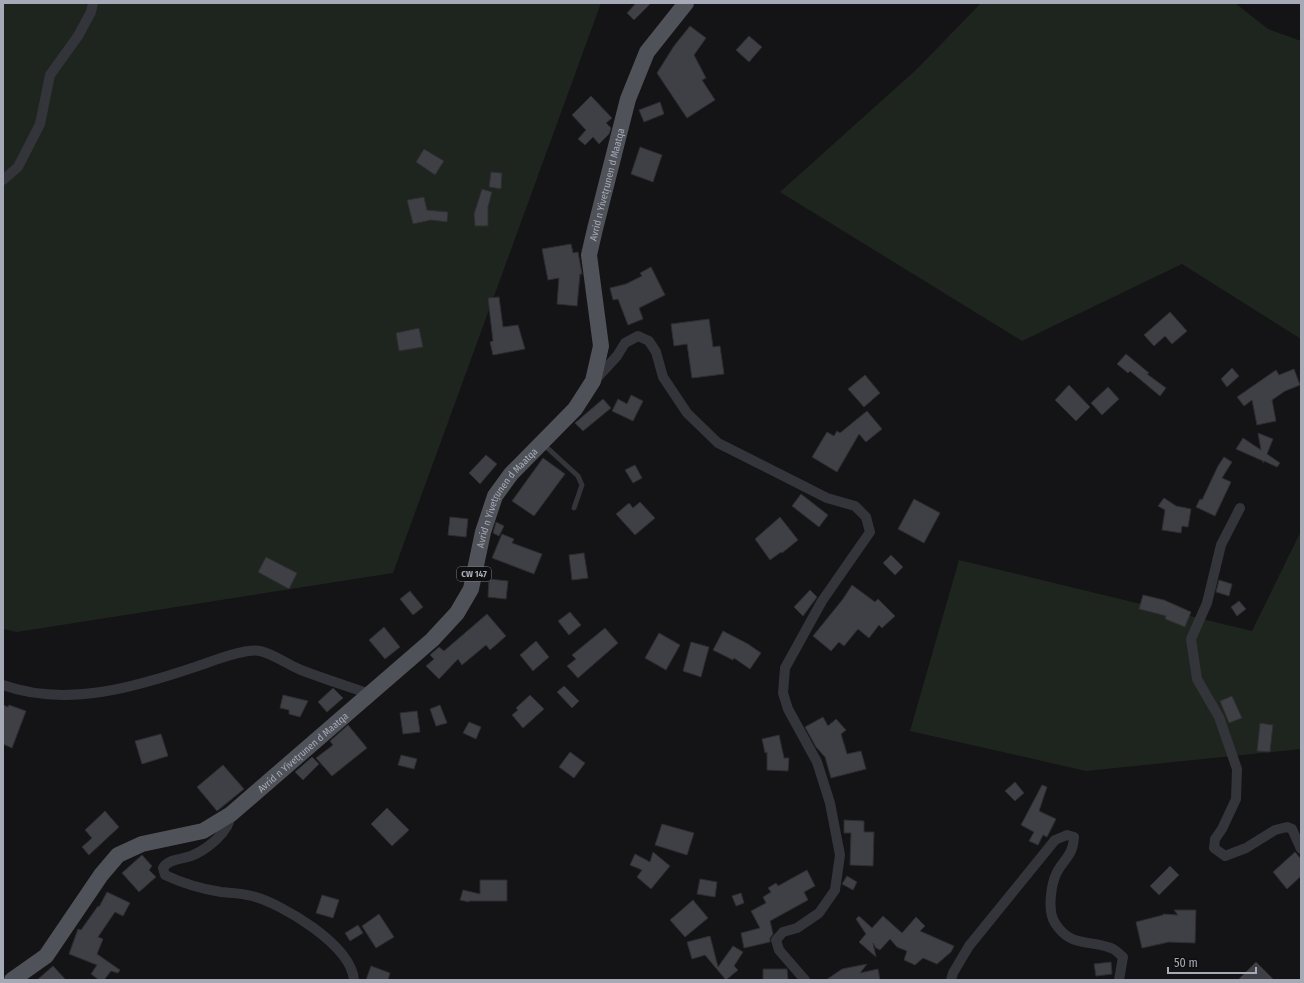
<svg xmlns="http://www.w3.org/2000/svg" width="1304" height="983" font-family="'Fira Sans Condensed',sans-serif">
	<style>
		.green { fill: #1e251f }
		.building { fill: #3f4045; stroke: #2e2d31 }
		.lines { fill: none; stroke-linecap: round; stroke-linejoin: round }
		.lane { stroke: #34353a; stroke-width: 5 }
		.street { stroke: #34353a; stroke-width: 10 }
		.primary { stroke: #505259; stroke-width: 16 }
		.labels { text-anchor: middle; stroke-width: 3; stroke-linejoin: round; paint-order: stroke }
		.shield { fill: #0f0f10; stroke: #787c84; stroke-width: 1 }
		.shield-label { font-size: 9px; font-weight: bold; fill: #a5aab6 }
		.street-label { font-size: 10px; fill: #a5aab6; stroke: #0f0f10 }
	</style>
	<rect width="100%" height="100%" fill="#141315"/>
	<g class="green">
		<path d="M3 3H601L393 573 17 632 3 629Z"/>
		<path d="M981 3H1235L1268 29 1301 41V339L1182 264 1022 341 780 192 917 69Z"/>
		<path d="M1301 531V749L1086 771 910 731 959 560 1252 631Z"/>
	</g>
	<g class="building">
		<path d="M636 3H651L634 20 627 13Z"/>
		<path d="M690 26 706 38 694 55 706 78 702 80 715 100 687 118 657 73 674 46Z"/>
		<path d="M749 36 762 47 749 62 736 50Z"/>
		<path d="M591 96 612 118 606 123 611 128 609 134 599 144 593 137 585 145 578 139 586 130 572 115Z"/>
		<path d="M660 102 664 114 644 122 639 110Z"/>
		<path d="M640 147 662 155 653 182 631 174Z"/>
		<path d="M424 149 444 161 435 175 416 162Z"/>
		<path d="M491 172 502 173 501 189 489 187Z"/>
		<path d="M482 189 492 192 488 207V226H475L474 214Z"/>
		<path d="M424 197 427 210 448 212 447 222 431 220 413 224 407 200Z"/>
		<path d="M571 244 573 253 578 252 582 274H580L577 306 557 304 559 278 548 280 542 249Z"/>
		<path d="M651 267 665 295 639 308 643 319 628 325 618 299 613 300 610 288 626 284 642 276 640 273Z"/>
		<path d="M499 297 503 327 518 325 525 349 493 355 490 342 493 341 488 298Z"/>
		<path d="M1170 312 1187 331 1172 344 1165 336 1154 346 1144 335Z"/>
		<path d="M709 319 713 347 720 346 724 374 692 378 687 344 674 346 671 324Z"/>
		<path d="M419 328 423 347 399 351 396 333Z"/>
		<path d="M1126 354 1149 373 1147 374 1166 388 1160 396 1130 371 1128 373 1117 364Z"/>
		<path d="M1232 368 1239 376 1227 387 1221 379Z"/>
		<path d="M1294 369 1300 385 1285 391 1272 400 1276 421 1257 425 1252 400 1244 406 1237 397 1276 370 1279 375Z"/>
		<path d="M865 375 880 393 864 407 848 389Z"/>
		<path d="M1069 385 1090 407 1076 421 1055 400Z"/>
		<path d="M1108 387 1119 399 1102 415 1091 403Z"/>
		<path d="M631 395 643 401 633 421 612 411 618 399 627 404Z"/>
		<path d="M603 399 611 408 583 431 575 423Z"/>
		<path d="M867 411 882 429 866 442 859 434 837 472 812 457 827 432 834 436 837 431 840 433Z"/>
		<path d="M1258 433 1273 439 1267 454 1280 463 1277 467 1264 461 1263 463V461L1236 449 1243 438 1261 450Z"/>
		<path d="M486 455 497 464 480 484 469 473Z"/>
		<path d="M1224 457 1232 462 1222 478 1231 482 1215 516 1196 507 1200 499 1202 500 1218 466Z"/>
		<path d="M543 458 565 474 534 516 512 501Z"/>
		<path d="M635 465 642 478 633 483 625 470Z"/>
		<path d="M801 494 828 515 819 527 792 506Z"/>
		<path d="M1164 498 1176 506 1191 509 1188 527 1182 526 1181 533 1162 530 1165 510 1158 506Z"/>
		<path d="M914 499 940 513 924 543 898 529Z"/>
		<path d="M640 502 655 518 635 535 616 514 629 503 633 508Z"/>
		<path d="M450 517 468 519 466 537 448 535Z"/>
		<path d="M780 517 798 540 782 553 781 552 770 560 755 539Z"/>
		<path d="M496 522 504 526 499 536 493 533Z"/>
		<path d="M502 534 514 539 512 543 542 554 534 574 492 558Z"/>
		<path d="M584 553 588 578 572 580 569 555Z"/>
		<path d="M891 555 903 567 895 575 883 563Z"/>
		<path d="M266 557 297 573 289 589 258 572Z"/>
		<path d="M489 579 508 581 506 599 488 597Z"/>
		<path d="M1219 580 1232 584 1229 596 1216 592Z"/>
		<path d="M852 585 875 602 878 599 895 616 882 628 879 625 869 638 858 629 844 646 839 642 831 651 813 636 843 599Z"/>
		<path d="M810 590 817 597 803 616 794 607Z"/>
		<path d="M410 591 423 607 413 615 400 599Z"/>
		<path d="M1143 595 1164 600 1191 612 1185 627 1165 619 1166 616 1139 609Z"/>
		<path d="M1239 601 1246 609 1237 616 1231 607Z"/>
		<path d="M570 612 581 625 569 635 558 621Z"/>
		<path d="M487 614 506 636 490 650 486 645 462 665 458 659 439 679 426 666 434 659 430 655 439 647 444 651Z"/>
		<path d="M384 627 400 647 385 659 369 640Z"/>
		<path d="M605 628 618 643 578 678 567 666 576 659 572 655Z"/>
		<path d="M723 631 748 644 761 653 750 669 734 658 733 660 713 650Z"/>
		<path d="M659 633 680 645 666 670 645 658Z"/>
		<path d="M536 641 549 657 533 671 520 655Z"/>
		<path d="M691 642 709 647 701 677 683 671Z"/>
		<path d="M564 686 579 701 572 708 557 692Z"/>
		<path d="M333 688 343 698 327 712 318 702Z"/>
		<path d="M283 695 308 701 300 717 289 714V710L280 708Z"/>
		<path d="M530 695 544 709 523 728 512 715 518 710 516 708Z"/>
		<path d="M1232 696 1242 718 1229 723 1220 701Z"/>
		<path d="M3 705 8 707 9 705 26 711 12 748 3 744Z"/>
		<path d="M440 705 447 723 436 726 430 709Z"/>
		<path d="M417 711 420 732 403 734 400 713Z"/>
		<path d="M823 717 828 726 836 719 846 730 841 734 847 754 861 751 866 769 831 778 825 757 816 747 805 727Z"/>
		<path d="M469 722 481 727 476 739 463 733Z"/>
		<path d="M1260 723 1273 725 1270 752 1257 751Z"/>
		<path d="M348 725 367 748 332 776 316 758 333 745 330 741Z"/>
		<path d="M161 734 168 756 142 764 135 741Z"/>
		<path d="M779 735 784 758H789L788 771 767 770V752L765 753 762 739Z"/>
		<path d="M570 752 585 763 574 778 559 767Z"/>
		<path d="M401 755 417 759 414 769 398 765Z"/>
		<path d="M312 757 319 764 303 780 295 772Z"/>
		<path d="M223 765 244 789 217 811 197 787Z"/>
		<path d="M1015 782 1024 793 1015 801 1005 791Z"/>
		<path d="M1042 785 1047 787 1039 811 1056 819 1047 837 1043 835 1038 845 1029 841 1034 832 1021 825Z"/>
		<path d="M387 808 409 830 392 846 371 824Z"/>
		<path d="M105 811 119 827 89 855 82 847 92 838 85 830Z"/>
		<path d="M844 820 864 821V832H874L873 866 850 865 851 833H844Z"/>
		<path d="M662 824 694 833 687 855 655 845Z"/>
		<path d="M653 852 670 866 651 889 637 877 642 870 630 865 635 854 650 862Z"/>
		<path d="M1295 852 1301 859V876L1287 889 1273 872Z"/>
		<path d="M142 855 152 866 149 870 156 877 139 892 122 873Z"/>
		<path d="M1170 866 1179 875 1159 895 1150 886Z"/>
		<path d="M807 870 815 886 804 892 808 900 770 921 773 934 770 938V942L744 948 741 933 760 928 751 911 766 903 763 897 771 892 768 888 776 883 778 886Z"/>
		<path d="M847 876 857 882 853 890 842 884Z"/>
		<path d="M700 879 717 882 715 897 697 894Z"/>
		<path d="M480 880H507V901H469V902L460 900 463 890 480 894Z"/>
		<path d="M107 892 130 903 123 916 115 912 98 937 103 939 97 954 120 970 118 973 111 971 104 980H99L91 974 97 965 69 954 78 929 81 930 98 906 99 907Z"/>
		<path d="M741 893 744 903 736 906 732 896Z"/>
		<path d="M322 895 339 900 333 918 316 913Z"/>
		<path d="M693 900 708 918 685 937 670 920Z"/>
		<path d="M1174 910H1196L1195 943 1169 942 1142 948 1136 922 1163 915V914L1178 915Z"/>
		<path d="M379 914 394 937 376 948 362 926Z"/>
		<path d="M859 916 872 928 883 916 902 933 916 917 925 926 920 931 954 946 951 952 937 964 923 958 915 965 904 960 907 951 897 947 890 939 880 950 876 948 873 943 876 957 859 942 866 934 856 919Z"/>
		<path d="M358 925 363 933 350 941 345 933Z"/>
		<path d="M710 936 718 967 733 946 743 952 734 966 738 970 726 980 705 955 692 959 687 942Z"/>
		<path d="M1111 962 1112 974 1096 976 1094 964Z"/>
		<path d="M1256 962 1274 980H1238Z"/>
		<path d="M867 964 860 973 878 969 880 980H826L842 969Z"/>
		<path d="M53 966 66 980H37Z"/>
		<path d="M371 966 390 973 388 980H366Z"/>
		<path d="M763 969H787L788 980H763Z"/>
	</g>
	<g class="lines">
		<path class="lane" d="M543 444 578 476 582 485 574 508"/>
		<g class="street">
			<path d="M3 180 18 167 40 124 50 75 78 36 91 12 93 3"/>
			<path d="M595 380 617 356 625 343 638 336 649 341 656 352 663 377 687 413 718 443 827 498 855 506 866 517 870 532 822 601 785 668 783 693 788 709 817 762 830 803 840 855 835 890 819 913 797 928 783 932 776 940 779 950 805 980"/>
			<path d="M1240 508 1221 545 1207 603 1191 639 1197 679 1219 717 1237 769 1236 799 1222 829 1215 839 1214 848 1225 856 1246 848 1275 830 1287 827 1292 829 1301 849"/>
			<path d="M3 685C67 708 136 687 198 666 213 661 245 648 260 651 274 654 288 665 301 670 324 679 347 686 370 694"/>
			<path d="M231 814C230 832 206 850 191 856 182 859 168 859 163 868L165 875C182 883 202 889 221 892 231 893 242 893 252 896 283 904 351 945 354 980"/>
			<path d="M951 980 953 973 969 946 1055 840 1067 835 1074 837C1073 855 1065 858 1057 872 1051 884 1047 911 1055 923 1071 948 1087 939 1111 948 1115 949 1119 954 1123 957L1119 980"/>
		</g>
		<path class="primary" id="s1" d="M12 980 46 956 101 875 118 855 142 844 203 831 231 814 432 640 457 613 471 589 483 532 495 496 511 474 575 409 593 381 601 346 589 255 595 229 628 99 647 52 686 3"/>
	</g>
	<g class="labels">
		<rect class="shield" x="457" y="567" width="34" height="14" rx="3"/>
		<g class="shield-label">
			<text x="474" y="577">CW 147</text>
		</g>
		<g class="street-label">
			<text dy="4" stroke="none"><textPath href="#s1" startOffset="1066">Avrid n Yivetṛunen d Maatqa</textPath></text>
			<text dy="4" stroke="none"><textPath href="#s1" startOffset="718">Avrid n Yivetṛunen d Maatqa</textPath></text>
			<text dy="4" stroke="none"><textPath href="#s1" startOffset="382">Avrid n Yivetṛunen d Maatqa</textPath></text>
		</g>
	</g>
	<rect width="1304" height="983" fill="none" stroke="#a5aab6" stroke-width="8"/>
	<path d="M1168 967v6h88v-6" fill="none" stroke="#a5aab6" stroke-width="2"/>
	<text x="1174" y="967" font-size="12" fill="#a5aab6" stroke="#0f0f10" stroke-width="3" paint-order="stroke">50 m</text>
</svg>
